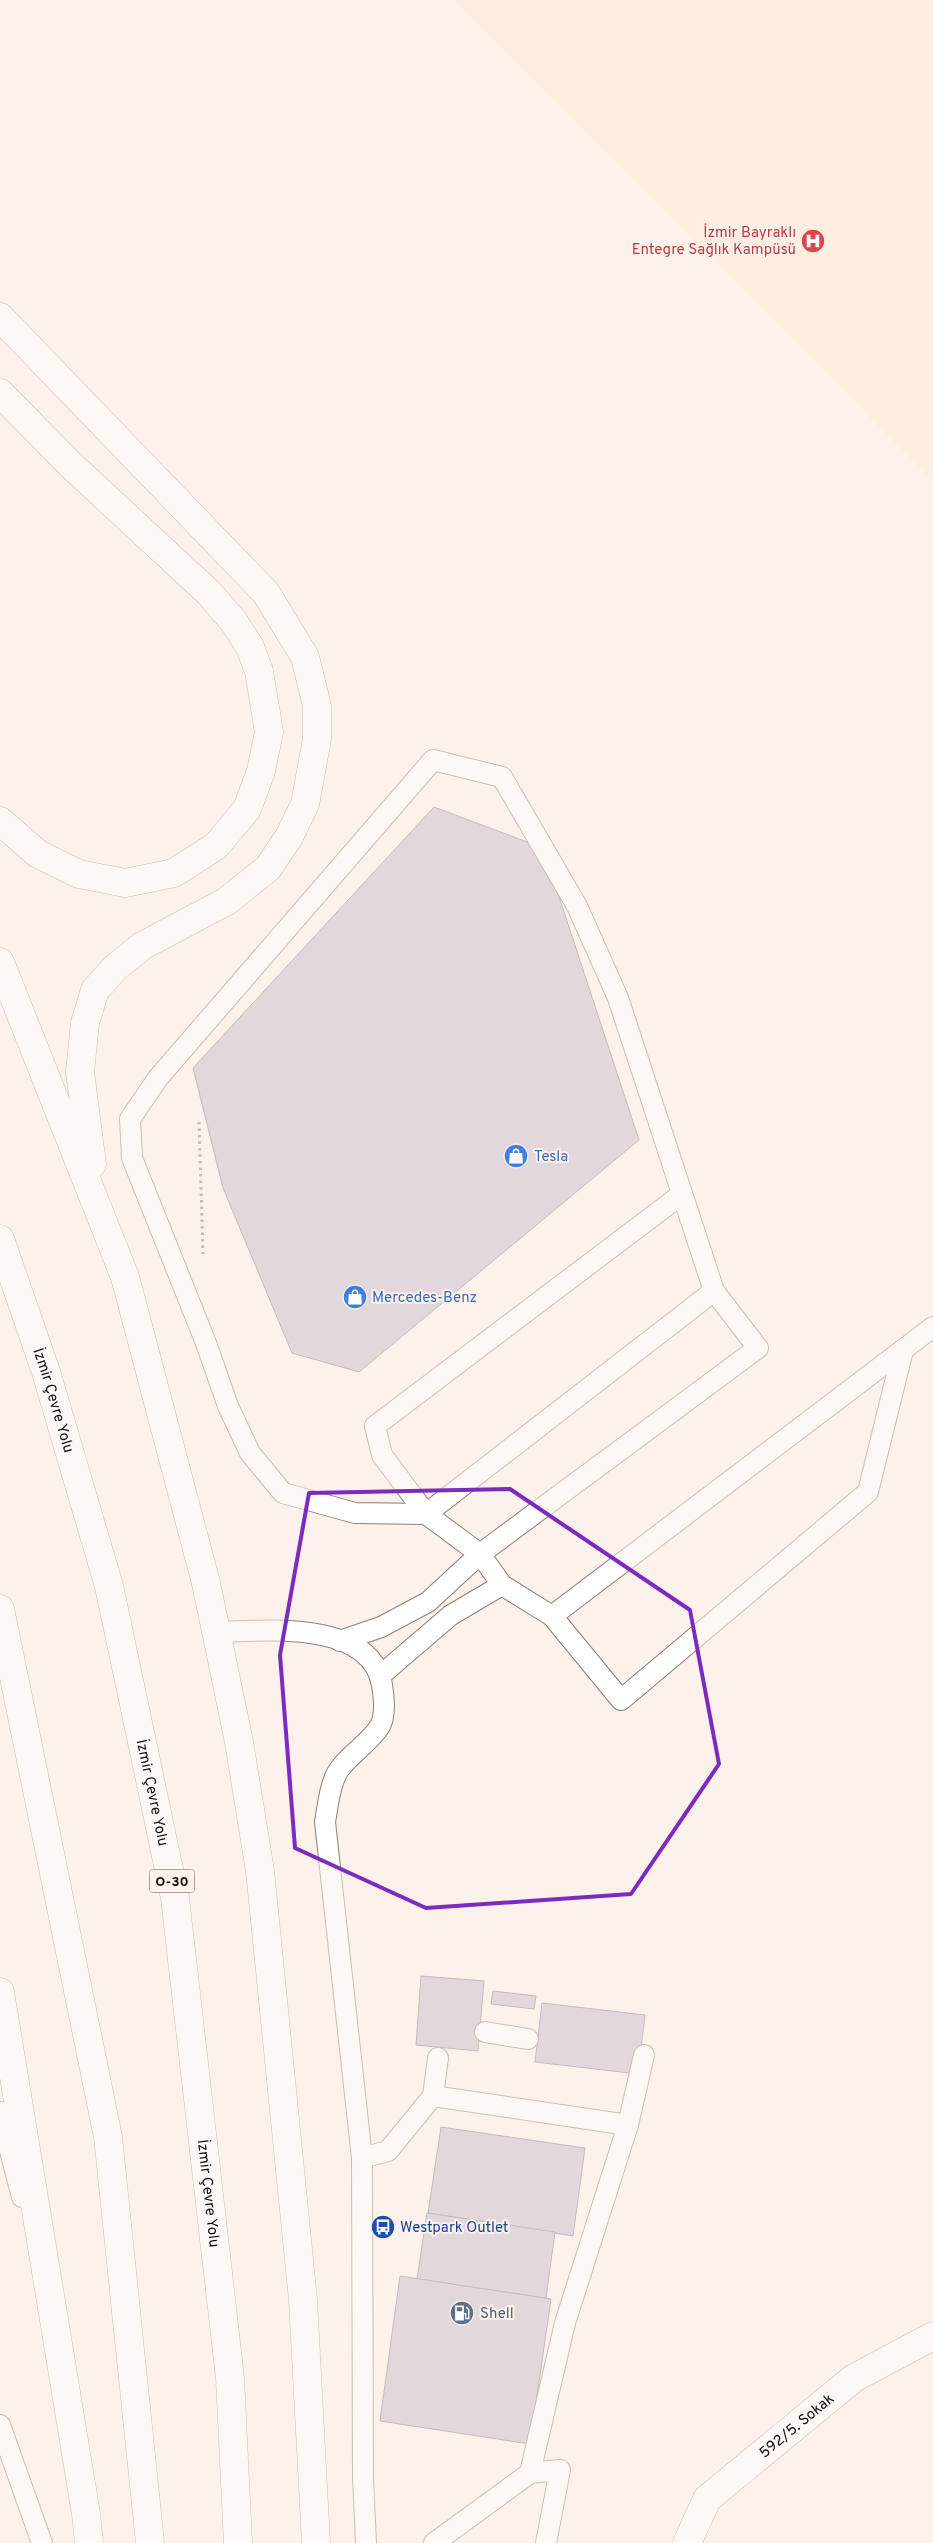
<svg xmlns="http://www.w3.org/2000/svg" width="933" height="2543" font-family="Overpass,sans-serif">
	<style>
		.built { fill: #ffe6d5 }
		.building { fill: #c2b8c8; stroke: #807785 }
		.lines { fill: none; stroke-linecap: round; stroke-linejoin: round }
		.service-casing { stroke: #8d7e73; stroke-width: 22 }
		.minor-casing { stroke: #8d7e73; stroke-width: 29 }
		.motorway-casing { stroke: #8d7e73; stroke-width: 29 }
		.path { stroke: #837a75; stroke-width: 3; stroke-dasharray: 2.5 4; stroke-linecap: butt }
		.service { stroke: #fff; stroke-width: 20 }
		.minor { stroke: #fff; stroke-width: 28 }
		.motorway { stroke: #fff; stroke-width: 28 }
		.marked { fill: none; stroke: #7b2cbf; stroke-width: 4; stroke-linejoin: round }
		.labels { text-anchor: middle; stroke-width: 4; stroke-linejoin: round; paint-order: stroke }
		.shield { fill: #fdf2eb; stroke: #58514c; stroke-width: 1 }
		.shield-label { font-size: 14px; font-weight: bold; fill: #120c08 }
		.health-label { font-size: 15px; fill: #be3a42; stroke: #fdf2eb; text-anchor: end }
		.shop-label { font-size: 15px; fill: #366cbe; stroke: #fdf2eb; text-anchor: start }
		.street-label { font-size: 15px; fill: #120c08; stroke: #fdf2eb }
		.transit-label { font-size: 15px; fill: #164399; stroke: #fdf2eb; text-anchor: start }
		.service-label { font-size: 15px; fill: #4e5e75; stroke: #fdf2eb; text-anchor: start }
	</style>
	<rect width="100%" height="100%" fill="#fdf2eb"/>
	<path class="built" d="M454 0H933V481Z"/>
	<g class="building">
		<path d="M434 807 543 848 639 1140 359 1372 292 1353 223 1188 193 1068Z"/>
		<path d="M421 1976 484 1981 478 2051 416 2045Z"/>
		<path d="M493 1991 536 1996 534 2009 491 2004Z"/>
		<path d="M542 2003 645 2015 638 2074 535 2062Z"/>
		<path d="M441 2127 585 2148 573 2236 428 2213Z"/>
		<path d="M427 2213 555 2232 546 2298 417 2279Z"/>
		<path d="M400 2276 551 2299 530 2444 380 2421Z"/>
	</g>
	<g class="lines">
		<g class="service-casing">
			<g id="service">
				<path d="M682 1194 375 1426 382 1455 426 1514 714 1291"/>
				<path d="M552 1616 933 1327"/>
				<path d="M215 1632C263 1631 371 1619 382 1685 384 1697 386 1715 380 1726 370 1742 352 1753 341 1767 330 1780 328 1806 325 1822L362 2158 363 2478 366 2543"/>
				<path d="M340 1641 381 1627 428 1602 480 1554 758 1348 714 1291 618 998 577 906 502 777 433 760 158 1078 130 1119 132 1158 206 1343 228 1406 250 1453 283 1493 355 1513 426 1514 480 1554 502 1585 552 1616 621 1700 868 1492 903 1350"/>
				<path d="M381 1675 451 1615 502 1585"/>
				<path d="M485 2032 528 2039"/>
				<path d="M433 2096 438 2058"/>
				<path d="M0 2112 22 2197"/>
				<path d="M628 2125 644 2055"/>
				<path d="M362 2158 388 2151 433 2096 628 2125 565 2323 530 2473"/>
				<path d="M0 2425 42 2543"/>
				<path d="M434 2543 530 2473 560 2470 546 2543"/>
			</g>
		</g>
		<g class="minor-casing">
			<g id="minor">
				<path id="s1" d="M687 2543 707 2499 854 2378 933 2336"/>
			</g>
		</g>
		<g class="motorway-casing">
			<g id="motorway">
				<path d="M0 317 266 593 305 657 317 706V739L305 804 289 837 268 868 227 901 142 946 116 967 95 990 85 1023 80 1072 92 1164"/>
				<path d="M0 393 72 466 209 593 234 622 250 647 259 671 269 732 261 771 247 809 216 846 174 873 125 883 79 874 38 854 0 821"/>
				<path d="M0 962 125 1277 206 1583 239 1742 260 1871 303 2300 316 2543"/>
				<path id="s2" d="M0 1239 46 1372 109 1586 175 1898 230 2378 238 2543"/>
				<path d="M0 1609 108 2137 150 2543"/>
				<path d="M0 1992 86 2514 89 2543"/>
			</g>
		</g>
		<path class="path" d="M199 1122 203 1254"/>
		<use href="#service" class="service"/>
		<use href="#minor" class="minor"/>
		<use href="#motorway" class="motorway"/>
	</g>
	<path d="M0 0H933V2543H0ZM510 1489 690 1610 719 1764 631 1894 426 1908 295 1848 280 1655 309 1493Z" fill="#fdf2eb" fill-opacity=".55" fill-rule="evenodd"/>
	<path class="marked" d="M510 1489 690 1610 719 1764 631 1894 426 1908 295 1848 280 1655 309 1493Z"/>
	<defs>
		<g id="hospital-disc" transform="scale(1.25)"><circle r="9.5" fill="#e0444e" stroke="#fdf2eb"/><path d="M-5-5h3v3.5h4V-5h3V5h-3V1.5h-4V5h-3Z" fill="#fff"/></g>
		<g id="shop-disc" transform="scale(1.25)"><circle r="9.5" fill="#3f7fe0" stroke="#fdf2eb"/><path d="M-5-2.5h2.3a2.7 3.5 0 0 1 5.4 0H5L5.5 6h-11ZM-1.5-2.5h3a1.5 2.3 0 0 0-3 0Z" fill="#fff"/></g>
		<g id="bus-disc" transform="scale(1.25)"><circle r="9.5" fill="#1a4fb4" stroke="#fdf2eb"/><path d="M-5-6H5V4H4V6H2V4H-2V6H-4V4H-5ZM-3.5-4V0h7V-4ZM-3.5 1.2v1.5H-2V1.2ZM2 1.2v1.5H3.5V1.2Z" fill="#fff"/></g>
		<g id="fuel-disc" transform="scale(1.25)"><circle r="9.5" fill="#5c6f8a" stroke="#fdf2eb"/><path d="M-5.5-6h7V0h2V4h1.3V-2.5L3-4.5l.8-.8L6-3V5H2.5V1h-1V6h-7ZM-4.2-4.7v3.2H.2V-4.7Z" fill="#fff"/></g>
	</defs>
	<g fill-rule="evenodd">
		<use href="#hospital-disc" x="813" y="241"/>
		<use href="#shop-disc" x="516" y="1156"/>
		<use href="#shop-disc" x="355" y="1297"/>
		<use href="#bus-disc" x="383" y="2227"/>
		<use href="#fuel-disc" x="462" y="2313"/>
	</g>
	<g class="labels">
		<rect class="shield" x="149.5" y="1869.5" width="45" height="23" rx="4"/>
		<g class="shield-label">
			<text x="172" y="1886">O-30</text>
		</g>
		<g class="health-label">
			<text x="796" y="237">İzmir Bayraklı<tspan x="796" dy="17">Entegre Sağlık Kampüsü</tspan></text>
		</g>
		<g class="shop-label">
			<text x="534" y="1161">Tesla</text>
			<text x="372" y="1302">Mercedes-Benz</text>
		</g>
		<g class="street-label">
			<text dy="5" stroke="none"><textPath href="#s2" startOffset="170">İzmir Çevre Yolu</textPath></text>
			<text dy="5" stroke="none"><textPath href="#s2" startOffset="575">İzmir Çevre Yolu</textPath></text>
			<text dy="5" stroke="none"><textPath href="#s2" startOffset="980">İzmir Çevre Yolu</textPath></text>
			<text dy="5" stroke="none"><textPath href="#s1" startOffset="164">592/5. Sokak</textPath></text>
		</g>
		<g class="transit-label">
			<text x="400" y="2232">Westpark Outlet</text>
		</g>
		<g class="service-label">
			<text x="480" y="2318">Shell</text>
		</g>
	</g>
</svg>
